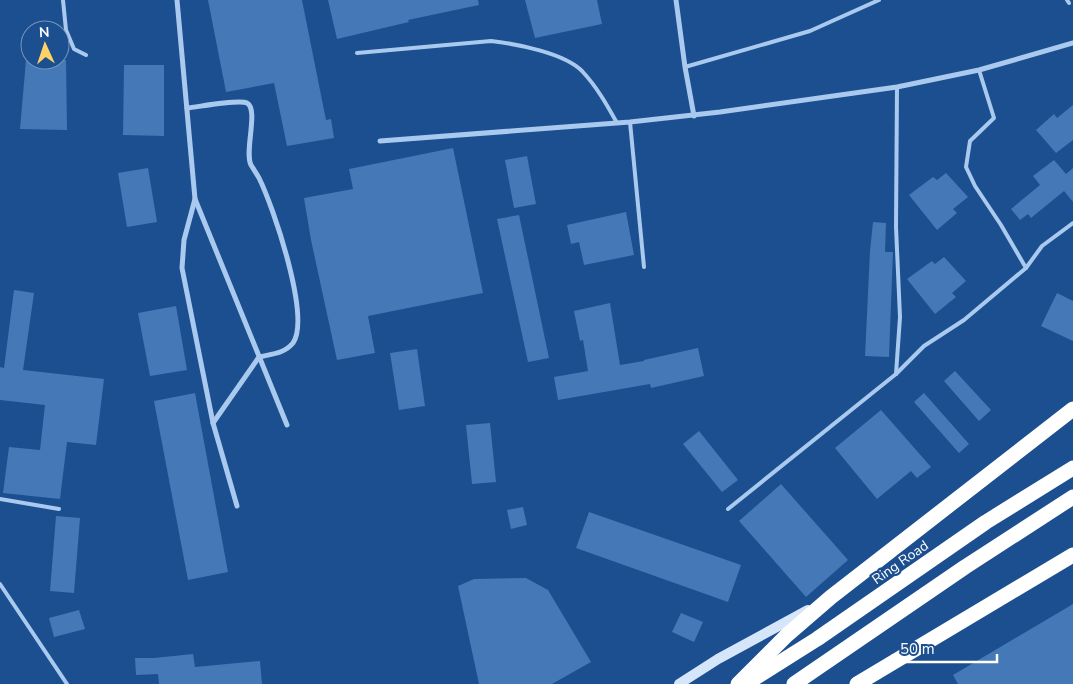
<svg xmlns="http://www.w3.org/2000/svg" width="1073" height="684" font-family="'Nunito Sans',sans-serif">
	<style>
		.building { fill: #4478b7 }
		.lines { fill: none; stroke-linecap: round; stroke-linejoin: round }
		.lane { stroke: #a9c9ee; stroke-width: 4 }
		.street { stroke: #a9c9ee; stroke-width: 5 }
		.secondary { stroke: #d6e6fa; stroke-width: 10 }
		.highway { stroke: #fff; stroke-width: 15 }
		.labels { text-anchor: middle; stroke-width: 4.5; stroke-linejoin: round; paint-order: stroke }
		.street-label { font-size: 14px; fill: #fff; stroke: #1b4f8f }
	</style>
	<rect width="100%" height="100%" fill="#1b4f8f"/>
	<g class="building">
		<path d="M208 0H302L326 120 331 119 334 138 287 146 274 83 226 92Z"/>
		<path d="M328 0H478L479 5 408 20 409 22 337 39Z"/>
		<path d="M525 0H597L602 24 535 38Z"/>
		<path d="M26 60H66L67 130 20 129Z"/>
		<path d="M124 65H164V136L123 135Z"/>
		<path d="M1073 105V140L1056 153 1036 130 1054 114 1057 118Z"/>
		<path d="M453 148 483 293 368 316 375 353 337 360 311 240 304 198 353 189 349 169Z"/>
		<path d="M527 156 536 204 514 208 505 160Z"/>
		<path d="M1054 160 1066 174 1073 168V202L1064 191 1031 218 1028 214 1020 220 1011 209 1040 185 1033 176Z"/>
		<path d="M148 168 157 222 127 227 118 173Z"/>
		<path d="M946 173 968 197 953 209 957 213 937 230 909 195 933 177 937 180Z"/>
		<path d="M626 212 634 255 584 265 579 242 571 244 567 225Z"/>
		<path d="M519 215 549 358 528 362 497 219Z"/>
		<path d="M873 222 886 223 885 252H893L889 357 865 356 870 251Z"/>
		<path d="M944 257 966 281 952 293 956 297 935 314 907 279 932 261 935 264Z"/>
		<path d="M14 290 34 293 23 370 104 379 96 445 67 442 60 499 3 493 9 447 40 450 45 405 0 400V367L4 368Z"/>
		<path d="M1057 293 1073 301V341L1041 326Z"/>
		<path d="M610 303 620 365 644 361V360L698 348 704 376 651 388 650 384 558 400 554 377 588 371 583 340 580 341 574 311Z"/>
		<path d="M176 306 187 370 150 376 138 313Z"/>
		<path d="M417 349 425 406 399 410 390 353Z"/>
		<path d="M955 371 991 410 979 421 944 381Z"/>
		<path d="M195 393 228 572 188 580 154 401Z"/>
		<path d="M924 393 969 444 959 453 914 402Z"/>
		<path d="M881 410 931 467 917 478 911 471 877 499 835 448Z"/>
		<path d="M490 423 496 482 472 484 466 425Z"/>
		<path d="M699 431 738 480 722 492 683 444Z"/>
		<path d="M781 484 848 560 806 597 739 521Z"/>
		<path d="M523 507 527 525 511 529 507 510Z"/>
		<path d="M589 512 741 565 728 602 576 548Z"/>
		<path d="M56 516 80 518 74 593 50 591Z"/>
		<path d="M526 578 548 590 591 662 552 684H479L458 586 474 579Z"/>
		<path d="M1073 604V684H958L953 675Z"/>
		<path d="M79 610 85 629 54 637 49 618Z"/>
		<path d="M681 613 703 622 694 642 672 632Z"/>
		<path d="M193 654 195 667 260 661 262 684H159L158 674 136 675 135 658H154Z"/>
	</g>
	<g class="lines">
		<g class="lane">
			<path d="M63 0 66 30 74 49 86 55"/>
			<path d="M1067 0 1069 3"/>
			<path d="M357 53 491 41C517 44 564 53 582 71 597 87 607 105 617 123"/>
			<path d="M685 67 810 31 879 0"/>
			<path d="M979 70 994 118 970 141 966 167 975 186 1001 225 1026 268"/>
			<path d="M630 122 644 267"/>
			<path d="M896 374 900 317 896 227 897 87"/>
			<path d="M0 499 59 509"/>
			<path d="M728 509 896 374 924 346 964 320 1026 268 1042 246 1073 223"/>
			<path d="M0 584 67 684"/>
		</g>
		<g class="street">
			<path d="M177 0 195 199 287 425"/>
			<path d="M676 0 685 67 694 116"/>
			<path d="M187 108C198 107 239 99 247 103 259 109 244 152 251 165 254 170 257 174 259 178 273 206 311 317 293 343 284 354 271 354 259 357L213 423"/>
			<path d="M380 141 630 122 720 112 897 87 979 70 1073 43"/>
			<path d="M195 199 184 240 182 268 213 423 237 506"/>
		</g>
		<path class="secondary" d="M679 684 718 659 808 610"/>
		<g class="highway">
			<path d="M747 683 817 639 986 522 1073 468"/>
			<path d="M738 684 787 635 831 597 1073 409"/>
			<path d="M794 684 965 567 1073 497"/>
			<path d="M857 684 1073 555"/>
		</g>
	</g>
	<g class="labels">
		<g class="street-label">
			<text transform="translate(900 562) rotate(-35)" y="5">Ring Road</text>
		</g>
	</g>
	<g transform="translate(45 45) rotate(357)"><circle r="24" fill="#1b4f8f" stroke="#7695bc"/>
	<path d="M0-4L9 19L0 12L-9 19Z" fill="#ffd166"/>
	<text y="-8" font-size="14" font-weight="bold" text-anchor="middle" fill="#ffffff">N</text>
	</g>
	<path d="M893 654v8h104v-8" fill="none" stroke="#ffffff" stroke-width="2.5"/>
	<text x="900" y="654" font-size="15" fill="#ffffff" stroke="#1b4f8f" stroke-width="4" paint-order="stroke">50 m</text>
</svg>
